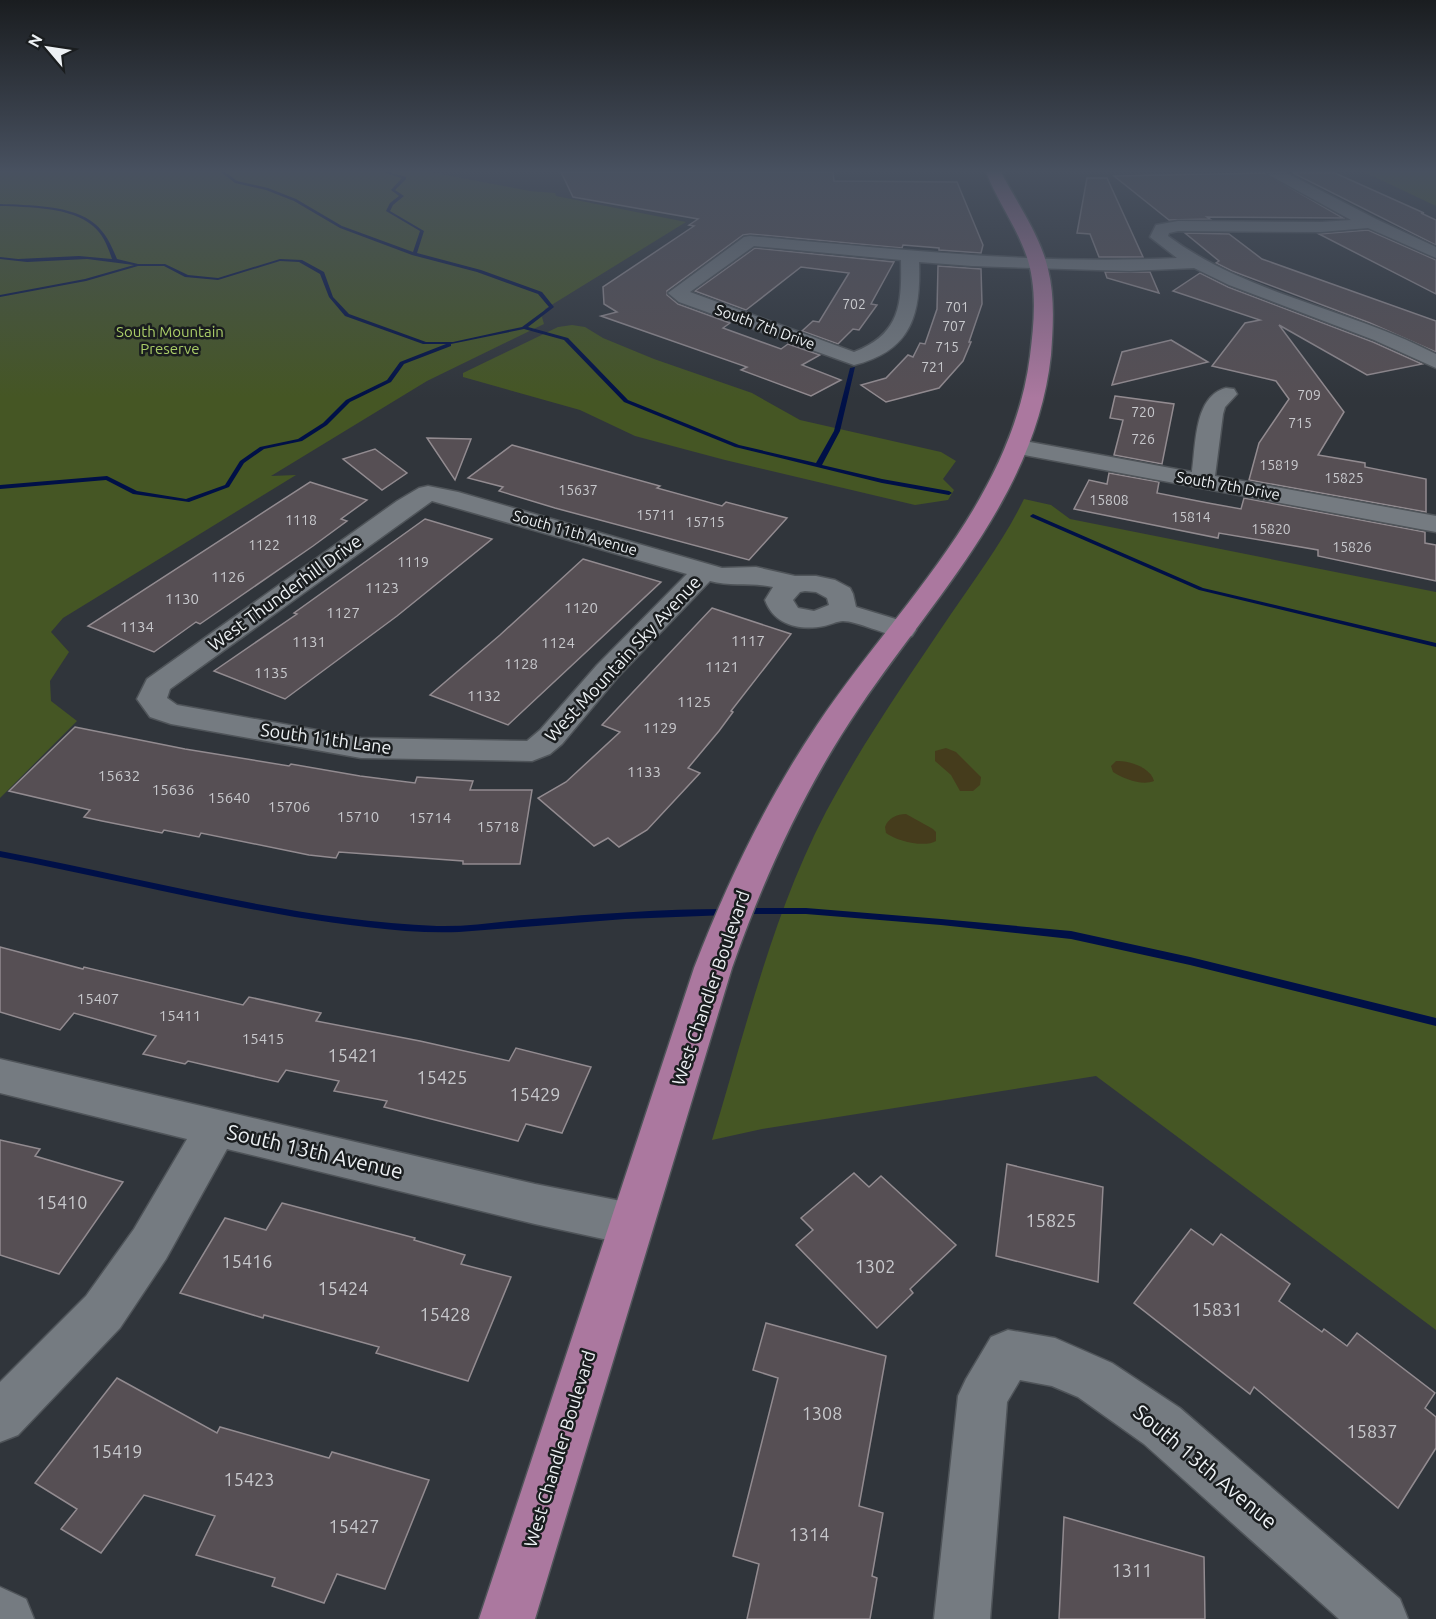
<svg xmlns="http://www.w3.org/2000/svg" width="1436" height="1619" font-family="Ubuntu,sans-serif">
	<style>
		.green { fill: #455624 }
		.sand { fill: #453c1c }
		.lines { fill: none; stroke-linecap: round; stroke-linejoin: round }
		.stream { fill: #001047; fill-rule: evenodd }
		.building { fill: #564f54; stroke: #928b90; stroke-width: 1.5 }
		.minor-casing { stroke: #4f5459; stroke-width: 3 }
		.major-casing { stroke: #4f5459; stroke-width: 3 }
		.minor { fill: #757b81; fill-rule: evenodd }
		.major { fill: #ab789f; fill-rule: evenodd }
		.labels { text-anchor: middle; stroke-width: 5; stroke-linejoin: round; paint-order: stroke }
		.far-number-label { font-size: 14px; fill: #c7c8cc }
		.far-street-label { font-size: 15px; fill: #edf1f4; stroke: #1a1d1f }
		.far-park-label { font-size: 15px; fill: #aacd68; stroke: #1a1d1f }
		.number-label { font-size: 15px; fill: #c7c8cc }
		.street-label { font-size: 18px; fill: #edf1f4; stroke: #1a1d1f }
		.near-number-label { font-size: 18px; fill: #c7c8cc }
		.near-street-label { font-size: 21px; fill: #edf1f4; stroke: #1a1d1f }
	</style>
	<rect width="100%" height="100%" fill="#30353b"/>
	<g class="green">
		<path d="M0 172H430L530 191 555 193 556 196 686 222 545 309 542 317 544 324 427 381 271 476 296 475 63 618 51 632 69 652 50 681 51 701 77 721 0 798Z"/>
		<path d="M1364 172H1436V206Z"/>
		<path d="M572 325 585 327 603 338 654 359 752 393 800 420 941 452 956 461 943 479 954 490 948 500 915 505 725 460 635 436 580 410 463 377V373L558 327Z"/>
		<path d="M1024 499 1051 505 1070 519 1436 592V1330L1096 1076 762 1129 712 1140C748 1022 776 898 838 790 872 729 912 672 951 614 977 576 1004 540 1024 499Z"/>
	</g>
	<g class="sand">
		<path d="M946 748 956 752 981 777 980 785 973 791H960L951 775 935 761V751Z"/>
		<path d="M1116 761C1129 760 1151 768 1154 781 1142 786 1124 779 1113 772L1111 766Z"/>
		<path d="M906 814 933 829 936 832V841C925 848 896 841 886 833L885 827C888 818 897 814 906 814Z"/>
	</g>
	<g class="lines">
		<g class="stream">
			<path d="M221 172H225L237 181 268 188 296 199 342 226 413 252 420 231 386 211 390 203 399 196 391 190 402 178 383 172H388L406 177V179L395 190 404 196 393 205 390 211 424 231 417 253 481 270 542 292 554 307 528 327 568 338 628 400 739 445 816 463 834 431 850 368 855 367 840 431 822 465 882 479 949 491 952 493 949 495 882 483 735 447 624 402 564 340 524 329 451 344V346L404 364 391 382 350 402 327 425 302 441 264 449 244 463 229 487 189 502 133 494 106 480 0 489V485L107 476 137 491 186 499 225 485 240 461 260 447 298 439 323 423 346 400 387 380 400 362 446 344H423L345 316 329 297 320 274 299 262 280 261 218 280 185 277 164 266H138L86 281 0 297V295L85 279 134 265 87 259 27 262 0 259V257L18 259 79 256 112 259C108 247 103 234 93 226 72 207 27 207 0 206V204C27 205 74 205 95 224 106 233 112 247 117 259L138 264H165L188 275 218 278 280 259 302 260 324 272 333 297 349 314 426 342H453L522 327 549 307 538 294 477 272 412 255 340 228 294 201 266 190 235 183Z"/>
			<path d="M1033 514 1203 588 1436 643V647L1199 590 1031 517 1030 516Z"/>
			<path d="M0 851C145 878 290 920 437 926 469 927 501 921 532 919 597 914 662 909 727 909L730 910 731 912 730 914 727 915 625 919 459 932C404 934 349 925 295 917 196 900 99 876 0 857Z"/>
			<path d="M743 908H806L941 919 1071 931 1190 957 1436 1018V1026L1190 965 1071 939 941 925 806 914H743L740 913 739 911 740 909Z"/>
		</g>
	</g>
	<g class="building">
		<path d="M561 172H833L834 181 957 182 983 245 981 253 939 250V248L903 245 902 248 750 234 743 235 667 291V295L678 304 730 323 723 328 781 349 788 344 820 355 802 365 841 380 811 396 741 370 747 367 601 316 617 312 604 304 603 287 694 226 689 225 698 219 573 197Z"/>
		<path d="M1265 173 1343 218 1207 217 1210 219 1169 220 1114 176Z"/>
		<path d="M1293 173H1335L1424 213H1421L1436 220V245Z"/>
		<path d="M1087 178H1107L1143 257H1099L1090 234 1077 233Z"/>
		<path d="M1368 230 1436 260V294L1319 234Z"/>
		<path d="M1185 233 1229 234 1262 259 1436 321V352L1370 323 1232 271 1216 263 1219 261Z"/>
		<path d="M755 248 894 262 871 304 877 305 859 330 853 329 838 344 802 331 813 321 819 322 849 273 801 267 746 310 695 291Z"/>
		<path d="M938 266 981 269 982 304 969 342H971L963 361 939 388 886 402 861 385 886 378 908 355 913 357 920 343 925 344 937 309Z"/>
		<path d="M1105 272H1150L1159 293 1107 278Z"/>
		<path d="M1200 273 1228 287 1373 342 1422 364 1367 375 1279 325 1344 412 1318 455 1365 463V467L1426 479V512L1249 480 1259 443 1289 399 1276 381 1212 366 1245 323 1260 320 1173 291Z"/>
		<path d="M1171 340 1208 362 1112 385 1122 352Z"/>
		<path d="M1115 396 1174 404 1162 464 1114 455 1123 420 1110 418Z"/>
		<path d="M427 438 471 439 455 480Z"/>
		<path d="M512 445 660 486 657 488 722 506 726 502 787 518 749 560 555 508 499 491 503 487 468 478Z"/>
		<path d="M375 449 407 473 382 490 343 459Z"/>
		<path d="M1109 473 1159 482 1157 493 1208 503 1241 509 1244 498 1425 532V543L1436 545V581L1318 556V550L1219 533 1218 538 1074 509 1089 480 1107 484Z"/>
		<path d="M310 482 367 500 341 519 347 521 313 546 200 624 196 622 154 652 88 626Z"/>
		<path d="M425 519 492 539 397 616 285 699 214 671 297 614 294 613Z"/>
		<path d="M583 559 661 582 508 725 430 695 500 635Z"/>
		<path d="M712 608 791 634 731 711 733 712 719 731 688 768 700 773 647 830 619 847 608 838 594 846 538 798 566 782 620 732 602 725Z"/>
		<path d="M75 727 185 749 289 766 291 764 360 776 415 783 417 777 473 781 470 790H532L520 864H463V861L339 852 336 858 309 855 201 833 199 837 164 830 162 833 102 821 84 817 90 810 9 791Z"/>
		<path d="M0 947 83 969 84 967 243 1005 249 997 321 1013 316 1021 420 1041 509 1061 516 1048 591 1067 562 1133 526 1124 518 1141 384 1107 387 1101 334 1091 339 1081 286 1070 278 1082 188 1061 185 1064 143 1054 156 1036 74 1013 60 1030 0 1012Z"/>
		<path d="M0 1140 40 1149 35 1156 123 1182 59 1274 0 1255Z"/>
		<path d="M1007 1164 1103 1187 1098 1282 996 1256Z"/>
		<path d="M854 1173 869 1187 881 1176 956 1245 910 1289 913 1293 877 1328 796 1245 813 1230 801 1218Z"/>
		<path d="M282 1203 415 1238 414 1240 465 1255 461 1264 511 1277 468 1381 376 1353 379 1347 264 1315 263 1318 180 1293 225 1218 266 1230Z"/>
		<path d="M1191 1229 1213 1245 1221 1234 1290 1284 1279 1301 1322 1332 1324 1329 1347 1346 1357 1333 1435 1393 1425 1408 1436 1417V1448L1398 1508 1254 1387 1250 1394 1134 1303Z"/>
		<path d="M766 1323 886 1356 859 1506 883 1513 872 1576 877 1578 870 1619H747L759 1564 733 1556 778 1378 753 1370Z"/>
		<path d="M117 1378 217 1433 220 1427 329 1458 332 1452 429 1480 385 1589 337 1574 324 1603 272 1586 275 1578 196 1555 215 1516 144 1495 101 1553 61 1529 77 1509 35 1483Z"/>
		<path d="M1064 1517 1204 1557 1205 1619H1059Z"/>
	</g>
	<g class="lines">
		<g class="minor-casing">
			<g id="minor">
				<path d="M1267 172H1285L1376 219 1436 247V258L1368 228 1321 232 1178 231 1169 233 1168 236C1246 294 1350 309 1436 354V368L1374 340 1229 285 1194 268 1130 271 972 266 919 262C921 315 911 351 854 365L679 302 668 293 744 237 750 236C892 249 1035 265 1177 258L1150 237 1156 225 1178 221 1321 222 1351 220 1269 175ZM754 246 901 260C902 305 900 334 854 352L690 292Z"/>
				<path d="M1226 388 1234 389 1237 394 1225 407 1223 414 1215 476 1436 516V532L1019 454 1011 452 1008 447 1011 442 1019 440 1192 472C1196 445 1194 396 1226 388Z"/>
				<path d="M428 486 458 492 722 568 756 567 795 576H816L835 580 850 588 853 594 856 607 912 624 916 630 912 636 902 638C887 635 856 621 843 621 837 621 830 625 824 626 800 631 774 625 765 600L773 587C752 582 731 587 710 581L617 678 562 744 550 754 532 761 361 758 171 724 150 717 137 699 147 679 397 501 419 488ZM432 501 687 574 597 665 540 730 527 741 361 738 177 705 167 698 170 689ZM805 591 816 592 827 598 829 605 814 611 798 608 793 600 800 592Z"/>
				<path d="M0 1059 535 1184 631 1203 647 1209 653 1224 647 1239 631 1245 535 1224 227 1149 166 1259 120 1328 18 1435 0 1442V1382L86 1296 134 1229 187 1139 0 1093Z"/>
				<path d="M1008 1330 1055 1338 1112 1363 1180 1408 1400 1599 1408 1619H1339L1144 1444 1078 1397 1052 1386 1020 1380 1007 1402 990 1619H934L958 1396 966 1379 991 1337Z"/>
				<path d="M0 1587 26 1599 34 1619H0Z"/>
			</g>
		</g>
		<g class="major-casing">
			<path id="major" d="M986 172H1001C1017 203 1040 235 1048 269 1055 297 1053 327 1051 355 1036 495 934 597 859 708 804 789 764 877 732 968L535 1619H479L694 968C727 883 766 801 817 725 896 607 1011 504 1030 356 1033 331 1036 305 1032 279 1027 240 1000 208 986 172Z"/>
		</g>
		<use href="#minor" class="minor"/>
		<use href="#major" class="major"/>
	</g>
	<linearGradient id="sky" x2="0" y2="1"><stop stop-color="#1a1d20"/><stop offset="0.43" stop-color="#485160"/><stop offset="1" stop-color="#485160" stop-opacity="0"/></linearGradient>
	<rect width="1436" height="398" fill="url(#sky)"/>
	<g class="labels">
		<g class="far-number-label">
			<text x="854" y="309">702</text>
			<text x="957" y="312">701</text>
			<text x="954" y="331">707</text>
			<text x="947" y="352">715</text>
			<text x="933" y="372">721</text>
			<text x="1309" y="400">709</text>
			<text x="1143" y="417">720</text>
			<text x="1300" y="428">715</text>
			<text x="1143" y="444">726</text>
			<text x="1279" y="470">15819</text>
			<text x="1344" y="483">15825</text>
			<text x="578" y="495">15637</text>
			<text x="1109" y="505">15808</text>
			<text x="656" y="520">15711</text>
			<text x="1191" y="522">15814</text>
			<text x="301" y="525">1118</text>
			<text x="705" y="527">15715</text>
			<text x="1271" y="534">15820</text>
			<text x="264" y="550">1122</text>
			<text x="1352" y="552">15826</text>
			<text x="413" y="567">1119</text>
		</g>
		<g class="far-street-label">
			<text transform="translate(765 327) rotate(20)" y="5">South 7th Drive</text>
			<text transform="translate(1228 486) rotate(10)" y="5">South 7th Drive</text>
			<text transform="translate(575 533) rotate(16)" y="5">South 11th Avenue</text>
		</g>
		<g class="far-park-label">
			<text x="170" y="337">South Mountain<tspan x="170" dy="17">Preserve</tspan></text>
		</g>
		<g class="number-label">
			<text x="228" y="582">1126</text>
			<text x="382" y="593">1123</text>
			<text x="182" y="604">1130</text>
			<text x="581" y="613">1120</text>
			<text x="343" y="618">1127</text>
			<text x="137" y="632">1134</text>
			<text x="748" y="646">1117</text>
			<text x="309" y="647">1131</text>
			<text x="558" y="648">1124</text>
			<text x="521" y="669">1128</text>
			<text x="722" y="672">1121</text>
			<text x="271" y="678">1135</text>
			<text x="484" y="701">1132</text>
			<text x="694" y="707">1125</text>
			<text x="660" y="733">1129</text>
			<text x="644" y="777">1133</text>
			<text x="119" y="781">15632</text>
			<text x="173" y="795">15636</text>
			<text x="229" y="803">15640</text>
			<text x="289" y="812">15706</text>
			<text x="358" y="822">15710</text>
			<text x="430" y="823">15714</text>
			<text x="498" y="832">15718</text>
			<text x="98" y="1004">15407</text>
			<text x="180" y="1021">15411</text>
			<text x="263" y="1044">15415</text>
		</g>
		<g class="street-label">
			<text transform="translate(285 593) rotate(-36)" y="6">West Thunderhill Drive</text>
			<text transform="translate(623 659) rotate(-47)" y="6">West Mountain Sky Avenue</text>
			<text transform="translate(326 739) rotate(8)" y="6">South 11th Lane</text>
			<text transform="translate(711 988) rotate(-71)" y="6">West Chandler Boulevard</text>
			<text transform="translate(560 1449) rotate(-73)" y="6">West Chandler Boulevard</text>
		</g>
		<g class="near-number-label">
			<text x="353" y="1062">15421</text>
			<text x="442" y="1084">15425</text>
			<text x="535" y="1101">15429</text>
			<text x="62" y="1209">15410</text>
			<text x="1051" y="1227">15825</text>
			<text x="247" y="1268">15416</text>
			<text x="875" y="1273">1302</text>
			<text x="343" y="1295">15424</text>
			<text x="1217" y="1316">15831</text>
			<text x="445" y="1321">15428</text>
			<text x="822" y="1420">1308</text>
			<text x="1372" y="1438">15837</text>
			<text x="117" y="1458">15419</text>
			<text x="249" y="1486">15423</text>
			<text x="354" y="1533">15427</text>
			<text x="809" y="1541">1314</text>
			<text x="1132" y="1577">1311</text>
		</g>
		<g class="near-street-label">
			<text transform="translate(315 1152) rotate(13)" y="7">South 13th Avenue</text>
			<text transform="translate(1205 1467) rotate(40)" y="7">South 13th Avenue</text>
		</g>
	</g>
	<g transform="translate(48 48) rotate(299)" stroke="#1a1d1f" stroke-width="4.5" paint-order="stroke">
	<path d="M0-4.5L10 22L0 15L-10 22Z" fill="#edf1f4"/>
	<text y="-9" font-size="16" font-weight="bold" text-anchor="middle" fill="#edf1f4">N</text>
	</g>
</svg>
